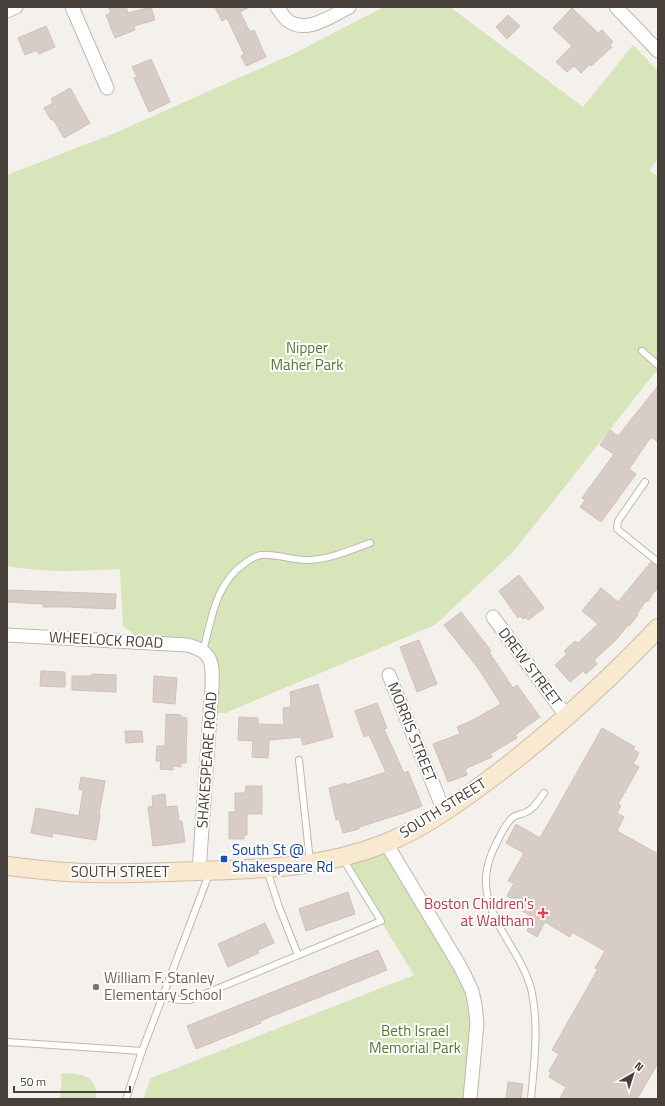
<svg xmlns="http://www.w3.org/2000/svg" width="665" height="1106" font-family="'Titillium Web',sans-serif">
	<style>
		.green { fill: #d8e4ba }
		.building { fill: #d8cdc6; stroke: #cfc1b6 }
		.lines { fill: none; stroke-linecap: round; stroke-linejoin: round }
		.service-casing { stroke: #bfb7af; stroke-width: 8 }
		.minor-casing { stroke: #bfb7af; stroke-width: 15 }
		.secondary-casing { stroke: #d2bda3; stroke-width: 20 }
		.service { stroke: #fff; stroke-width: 6 }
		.minor { stroke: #fff; stroke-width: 13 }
		.secondary { stroke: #f9e9d1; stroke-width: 18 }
		.transit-dot { fill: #1a4fb4; stroke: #fff; stroke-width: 1.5 }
		.health-dot { fill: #e0444e; stroke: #fff; stroke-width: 1.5 }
		.education-dot { fill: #8d6e63; stroke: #fff; stroke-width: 1.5 }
		.labels { text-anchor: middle; stroke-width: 4; stroke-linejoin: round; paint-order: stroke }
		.park-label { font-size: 15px; fill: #577433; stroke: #fff }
		.street-label { font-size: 15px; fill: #48403a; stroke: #fff }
		.transit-label { font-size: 15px; fill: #164399; stroke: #fff; text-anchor: start }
		.health-label { font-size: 15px; fill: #be3a42; stroke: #fff; text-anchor: end }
		.education-label { font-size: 15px; fill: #785e54; stroke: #fff; text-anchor: start }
	</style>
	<rect width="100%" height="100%" fill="#f4f0ec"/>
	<g class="green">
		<path d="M384 7H450L583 107 633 45 658 71V159L649 170 658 177V371L653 375 513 552 435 625 225 713H210L207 655 144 642 123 626 120 569C82 571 45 573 7 566V175L115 133 236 79 291 55Z"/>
		<path d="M386 843 472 991 470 1099H143L151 1078 414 975 342 858Z"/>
		<path d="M62 1073C81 1074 98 1075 96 1099H60Z"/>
	</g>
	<g class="building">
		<path d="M108 7H126L128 13 151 7 155 20 134 26 135 30 115 38 106 15 111 13Z"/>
		<path d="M215 7H250L240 12 250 32 254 30 266 57 246 66 241 56 244 54 227 18 222 21Z"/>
		<path d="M572 8 598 33 602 30 613 42 610 45 612 47 591 66 590 64 581 73 574 66 567 72 556 62 572 46 553 28Z"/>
		<path d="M508 15 520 26 507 39 496 27Z"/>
		<path d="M46 26 55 47 39 54 37 50 25 55 18 38Z"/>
		<path d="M151 59 170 102 149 112 134 78 137 77 132 67Z"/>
		<path d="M70 88 90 123 64 138 53 119 51 120 44 108 53 103 51 99Z"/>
		<path d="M658 386V442L651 437 629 469 636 474 601 522 580 507 585 500 582 498 614 454 600 445 610 430 618 436Z"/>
		<path d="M651 562 658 566V589L654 592 648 601 645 602 637 614 638 615 629 626 628 625 615 641 594 660 597 664 586 674 583 671 570 682 555 665 567 654 564 651 575 641 578 643 598 624 582 611 601 588 618 602Z"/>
		<path d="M519 575 544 608 528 620 526 617 523 619 520 616 518 618 499 591Z"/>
		<path d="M7 590 116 594 115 609 67 607H43V604L7 602Z"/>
		<path d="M461 612 491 651 489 652 513 688 517 685 540 717 515 735 517 738 490 754 492 757 465 769 467 775 448 782 433 744 460 734 457 727 473 720 501 704 478 668 444 625Z"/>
		<path d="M419 640 437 684 417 692 400 647Z"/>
		<path d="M41 671 65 672V687L40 686Z"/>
		<path d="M92 674 116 675V692L72 690V676H92Z"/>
		<path d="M154 676 177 678 175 704 153 702Z"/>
		<path d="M318 684 333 737 303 745 301 737 269 740 268 758 252 757 253 741 238 740 239 717 258 718V724L284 725 283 708 291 707 290 692Z"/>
		<path d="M377 703 387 728 384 729 404 773 408 771 422 806 404 813 359 827V829L343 833 339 819 336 820 329 788 346 783V785L386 772 369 735 364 737 355 711Z"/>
		<path d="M166 714 181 715V717L187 718 186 763H181V767L173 766V770L160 769 161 761H156L157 746H165Z"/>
		<path d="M602 728 635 747 633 749 639 753 633 764 639 767 618 804 621 806 617 813 624 817 617 831 658 854V1063L637 1099H560L566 1087 549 1077 551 1072 549 1071 559 1054 552 1050 598 969 595 968 605 951 572 932 570 937 545 922 537 937 527 931 533 917 509 904 512 899 507 896 514 883 508 881 524 853 506 843 516 824 540 838Z"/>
		<path d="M125 731H142L143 742 126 743Z"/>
		<path d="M81 777 105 781 99 814 100 815 96 840 53 833 52 837 31 833 36 808 79 816 83 790 79 789Z"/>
		<path d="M246 786H262V814H247V835H244V839H229V812H235V793H245Z"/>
		<path d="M165 794 166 807 177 806 179 821H182L185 842 153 846 148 807 153 806 152 796Z"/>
		<path d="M348 892 355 914 306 931 299 909Z"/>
		<path d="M265 923 274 943 258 950 259 953 228 967 218 944Z"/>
		<path d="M378 950 387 970 260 1021 261 1023 196 1049 187 1026Z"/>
		<path d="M508 1082 523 1084 521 1099H506Z"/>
	</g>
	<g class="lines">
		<g class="service-casing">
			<g id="service">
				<path d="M642 351 658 365"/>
				<path d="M645 482 618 521 617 529 658 562"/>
				<path d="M203 651C212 618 215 584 245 563 250 559 255 556 261 555 275 553 294 561 309 560 330 559 351 550 370 543"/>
				<path d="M299 760 310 862"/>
				<path d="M267 870 279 907 298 955"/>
				<path d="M163 997 180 1000H190L381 921 343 859"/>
				<path d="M7 1042 142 1051"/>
				<path d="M126 1099 142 1051 209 874"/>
				<path d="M531 1099C534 1064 539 1028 532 993 522 945 471 912 490 858 493 849 505 824 512 818 516 814 523 815 528 811 535 808 539 799 544 793"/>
			</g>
		</g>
		<g class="minor-casing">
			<g id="minor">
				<path d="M72 7 107 88"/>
				<path d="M277 7C280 11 283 16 287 20 305 35 332 16 349 7"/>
				<path d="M616 7 658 51"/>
				<path d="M7 11 16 7"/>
				<path d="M493 617 567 717"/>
				<path d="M7 635 187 645C213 651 213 664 212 687L199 871"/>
				<path d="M389 675 444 811"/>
				<path d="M386 843 461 968 472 991 475 1005 477 1023 470 1099"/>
			</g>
		</g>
		<g class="secondary-casing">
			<path id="secondary" d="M7 866C35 869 63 873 91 873 127 874 162 872 198 871 263 869 324 868 386 843 421 829 455 805 486 782 549 735 604 685 658 628"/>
		</g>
		<use href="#service" class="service"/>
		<use href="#minor" class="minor"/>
		<use href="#secondary" class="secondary"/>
	</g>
	<rect class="transit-dot" x="220" y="855" width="8" height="8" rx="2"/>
	<path class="health-dot" d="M541 907h4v4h4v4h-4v4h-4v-4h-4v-4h4z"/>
	<circle class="education-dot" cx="96" cy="987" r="4"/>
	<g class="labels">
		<g class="park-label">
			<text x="307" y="353">Nipper<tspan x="307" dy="17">Maher Park</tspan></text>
			<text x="415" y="1036">Beth Israel<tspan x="415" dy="17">Memorial Park</tspan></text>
		</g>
		<g class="street-label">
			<text transform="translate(106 640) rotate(3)" y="5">WHEELOCK ROAD</text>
			<text transform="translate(530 667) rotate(53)" y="5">DREW STREET</text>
			<text transform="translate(412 732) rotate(68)" y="5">MORRIS STREET</text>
			<text transform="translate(207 760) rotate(-86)" y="5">SHAKESPEARE ROAD</text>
			<text transform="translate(443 808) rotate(-32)" y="5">SOUTH STREET</text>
			<text x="120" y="877">SOUTH STREET</text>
		</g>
		<g class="transit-label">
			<text x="232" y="855">South St @<tspan x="232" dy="17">Shakespeare Rd</tspan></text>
		</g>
		<g class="health-label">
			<text x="534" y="909">Boston Children's<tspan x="534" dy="17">at Waltham</tspan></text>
		</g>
		<g class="education-label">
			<text x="104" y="983">William F. Stanley<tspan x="104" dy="17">Elementary School</tspan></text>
		</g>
	</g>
	<rect width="665" height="1106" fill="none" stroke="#48403a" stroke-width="16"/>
	<g transform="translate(633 1074) rotate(39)" stroke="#ffffff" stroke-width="3" paint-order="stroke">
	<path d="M0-3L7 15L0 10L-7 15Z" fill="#48403a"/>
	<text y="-6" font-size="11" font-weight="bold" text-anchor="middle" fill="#48403a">N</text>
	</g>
	<path d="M14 1086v6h116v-6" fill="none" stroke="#48403a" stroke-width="2"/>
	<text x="20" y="1086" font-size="12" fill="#48403a" stroke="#ffffff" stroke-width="3" paint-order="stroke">50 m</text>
</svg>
